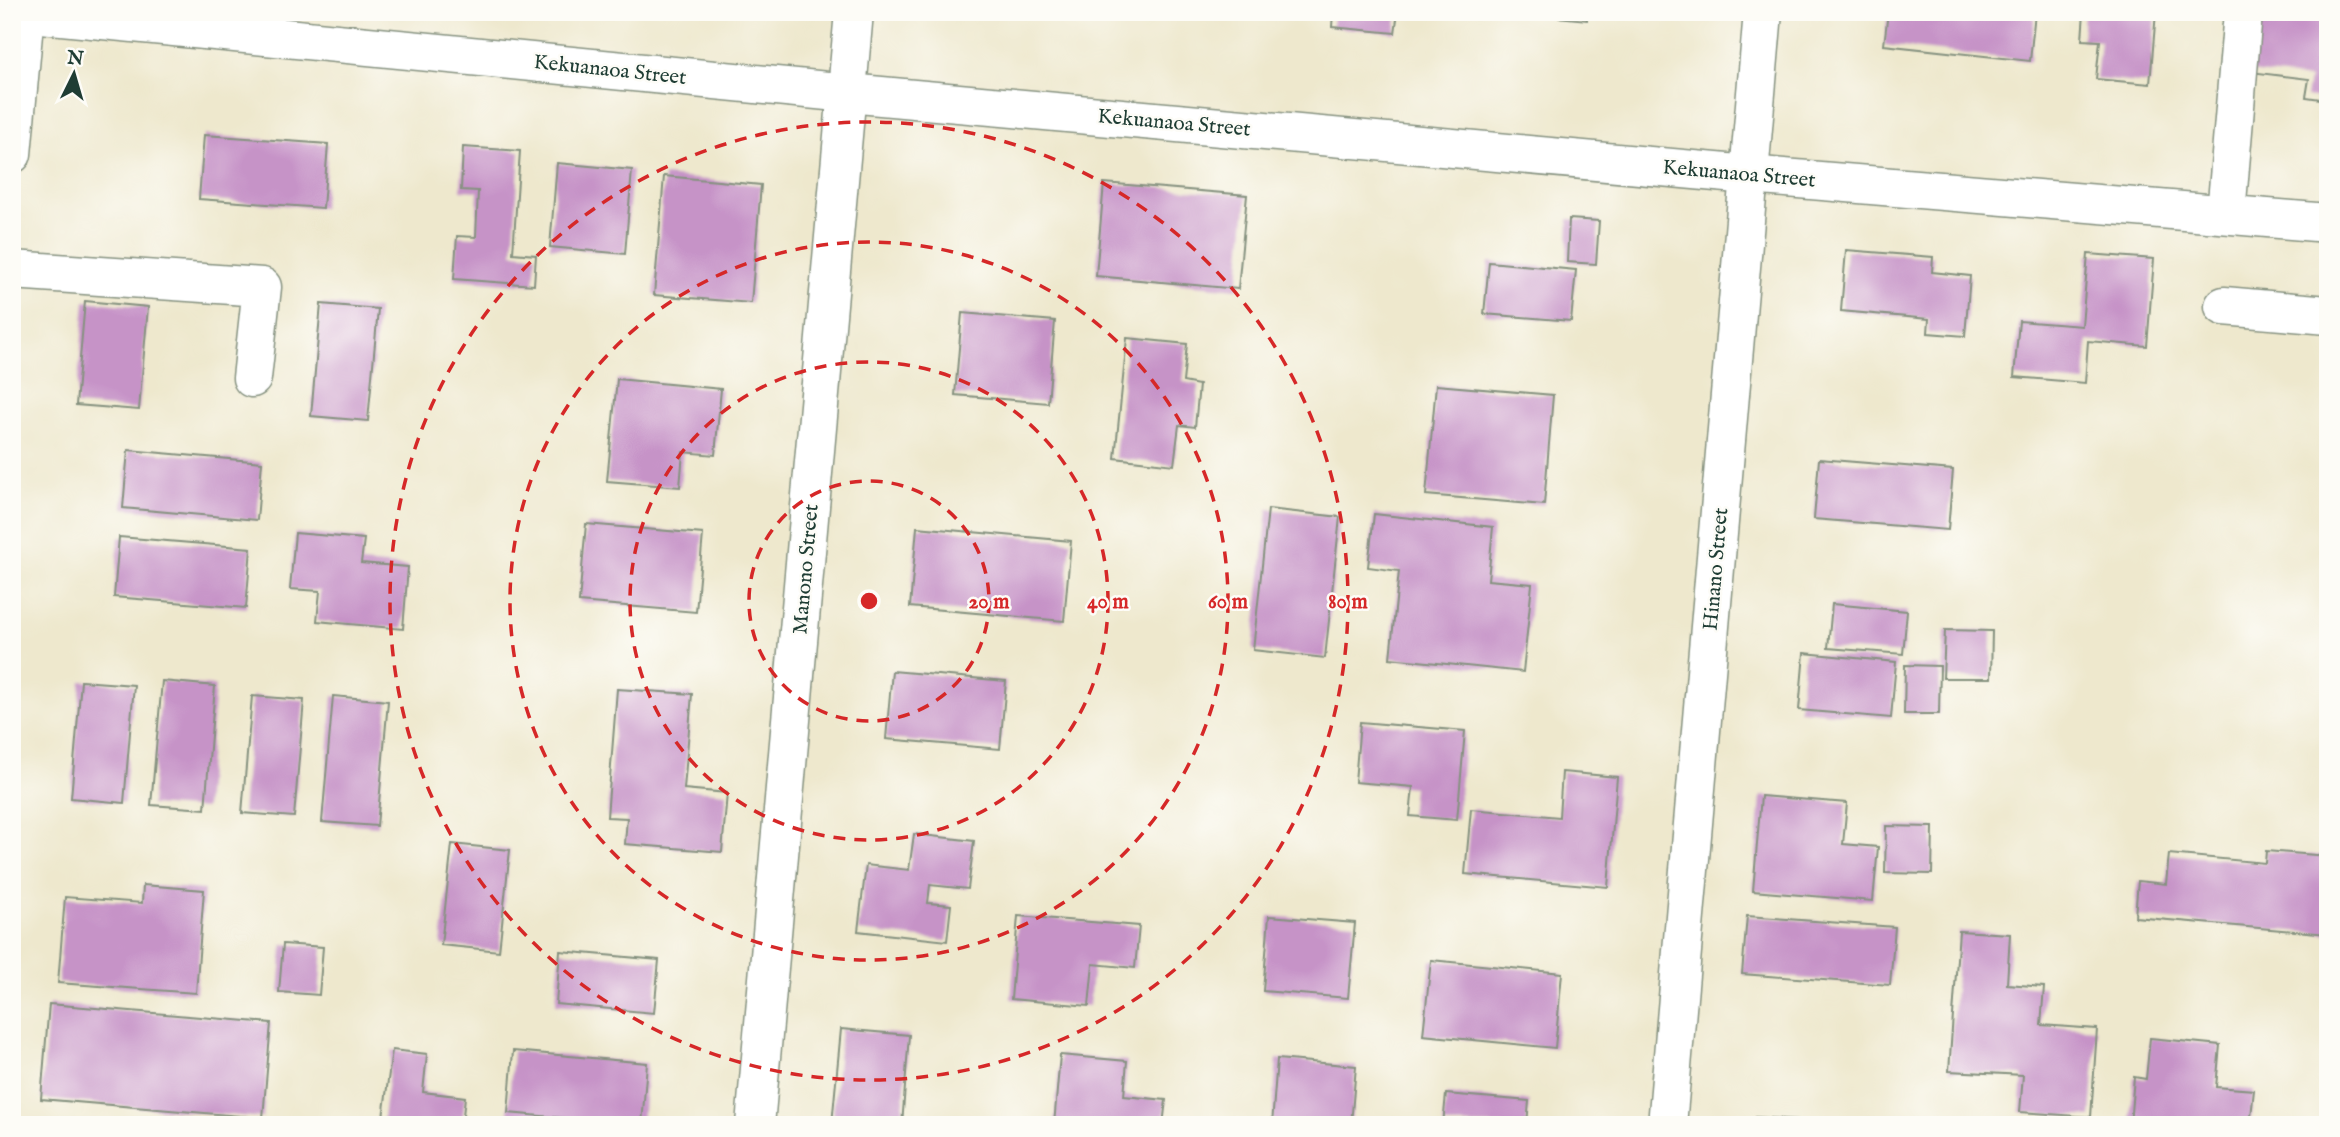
<svg xmlns="http://www.w3.org/2000/svg" width="2340" height="1137" font-family="'IM FELL English',serif">
	<style>
		.building { fill: #c693c7 }
		.lines { fill: none; stroke-linecap: round; stroke-linejoin: round }
		.minor-casing { stroke: #869280; stroke-width: 41 }
		.minor { stroke: #fff; stroke-width: 38 }
		.ring { fill: none; stroke: #d62828; stroke-width: 3.5; stroke-dasharray: 12 9 }
		.labels { text-anchor: middle; stroke-width: 5; stroke-linejoin: round; paint-order: stroke }
		.street-label { font-size: 21px; fill: #1f3d34; stroke: #fdfcf7 }
		.centre { fill: #d62828; stroke: #fdfcf7; stroke-width: 3.5 }
		.ring-label { font-size: 21px; text-anchor: middle; font-weight: bold; fill: #d62828; stroke: #fdfcf7; stroke-width: 5; stroke-linejoin: round; paint-order: stroke }
	</style>
	<rect width="100%" height="100%" fill="#fdfcf7"/>
	<filter id="ink" filterUnits="userSpaceOnUse"><feTurbulence type="fractalNoise" baseFrequency=".0143" numOctaves="2"/><feDisplacementMap in="SourceGraphic" scale="14" xChannelSelector="R" yChannelSelector="G"/><feConvolveMatrix kernelMatrix="1 2 1 2 8 2 1 2 1" color-interpolation-filters="sRGB"/></filter>
	<filter id="wash" filterUnits="userSpaceOnUse"><feTurbulence type="fractalNoise" baseFrequency=".00686" numOctaves="4" result="noise"/><feDisplacementMap in="SourceGraphic" scale="28" xChannelSelector="R" yChannelSelector="G"/><feGaussianBlur stdDeviation="1.57" result="paint"/><feColorMatrix in="noise" values="0 0 0 0 0 0 0 0 0 0 0 0 0 0 0 0 0 1.4 0 .05"/><feComposite in="paint" operator="in"/></filter>
	<g filter="url(#wash)">
		<rect width="100%" height="100%" fill="#eee8cd"/>
		<g id="blocks">
			<g class="building">
				<path d="M1333 12H1398L1395 33 1332 27Z"/>
				<path d="M1506 12H1587V20Z"/>
				<path d="M1888 12H2035L2030 61 1884 45Z"/>
				<path d="M2084 12H2156L2150 84 2096 79 2100 41 2082 40Z"/>
				<path d="M2258 12H2328V100L2306 97 2309 79 2250 72Z"/>
				<path d="M204 135 328 144 323 208 199 199Z"/>
				<path d="M463 147 520 151 513 253 536 255 534 285 454 279 457 236 476 237 478 191 461 190Z"/>
				<path d="M557 163 632 170 625 254 550 247Z"/>
				<path d="M664 176 761 185 751 303 654 295Z"/>
				<path d="M1104 183 1247 195 1238 289 1096 276Z"/>
				<path d="M1569 219 1599 221 1596 264 1567 262Z"/>
				<path d="M1846 250 1933 257 1932 272 1970 276 1965 336 1928 333 1929 319 1841 311Z"/>
				<path d="M2088 254 2154 259 2147 346 2088 341 2085 383 2014 377 2019 321 2082 326Z"/>
				<path d="M1489 262 1576 270 1571 321 1484 314Z"/>
				<path d="M85 301 148 307 139 410 76 405Z"/>
				<path d="M321 304 378 309 368 421 311 416Z"/>
				<path d="M962 313 1055 321 1048 403 955 395Z"/>
				<path d="M1127 338 1187 344 1183 382 1199 385 1195 427 1179 425 1174 465 1115 458Z"/>
				<path d="M617 379 721 389 715 455 683 452 680 487 607 481Z"/>
				<path d="M1436 385 1553 395 1544 505 1426 495Z"/>
				<path d="M128 450 262 462 257 520 123 508Z"/>
				<path d="M1819 459 1953 470 1948 530 1814 519Z"/>
				<path d="M1268 509 1340 517 1325 658 1253 650Z"/>
				<path d="M1374 514 1493 527 1488 580 1532 584 1523 672 1390 658 1399 571 1368 567Z"/>
				<path d="M586 524 703 534 696 612 579 602Z"/>
				<path d="M917 527 1071 541 1064 621 910 607Z"/>
				<path d="M295 533 364 539 361 563 408 567 403 629 317 621 320 591 290 589Z"/>
				<path d="M119 537 251 548 246 608 114 597Z"/>
				<path d="M1832 604 1907 611 1903 654 1828 648Z"/>
				<path d="M1945 630 1992 631 1991 678H1943Z"/>
				<path d="M1804 653 1896 662 1891 718 1799 710Z"/>
				<path d="M1905 665 1940 666 1939 714H1904Z"/>
				<path d="M892 671 1006 681 1000 749 886 739Z"/>
				<path d="M81 681 134 685 124 803 71 798Z"/>
				<path d="M162 681 215 686 205 809 151 805Z"/>
				<path d="M617 689 692 694 684 789 727 793 722 852 625 844 627 818 607 817Z"/>
				<path d="M252 696 304 700 294 817 242 813Z"/>
				<path d="M333 696 388 701 377 826 322 822Z"/>
				<path d="M1360 722 1465 731 1457 820 1410 816 1413 787 1355 782Z"/>
				<path d="M1562 772 1617 777 1608 887 1465 874 1471 809 1559 817Z"/>
				<path d="M1761 796 1847 803 1843 844 1878 847 1873 901 1753 891Z"/>
				<path d="M1886 826 1933 827 1932 874 1885 873Z"/>
				<path d="M914 834 974 841 968 889 930 885 928 903 951 905 947 941 858 931 866 865 909 870Z"/>
				<path d="M452 844 510 850 499 951 441 945Z"/>
				<path d="M2266 851 2328 856V934L2135 917 2138 881 2166 884 2169 854 2265 863Z"/>
				<path d="M143 885 204 890 196 993 58 983 65 897 142 903Z"/>
				<path d="M1018 916 1139 926 1135 968 1093 964 1089 1006 1011 999Z"/>
				<path d="M1269 916 1355 923 1348 998 1263 991Z"/>
				<path d="M1747 916 1895 927 1890 985 1742 974Z"/>
				<path d="M1959 931 2010 934 2007 984 2044 987 2041 1025 2097 1029 2091 1117 2020 1112 2023 1075 1949 1071Z"/>
				<path d="M283 944 323 947 319 995 279 992Z"/>
				<path d="M560 951 659 960 654 1013 556 1004Z"/>
				<path d="M1431 960 1562 973 1555 1048 1423 1035Z"/>
				<path d="M49 1004 271 1023 263 1118 41 1099Z"/>
				<path d="M841 1029 909 1035 902 1125 832 1124Z"/>
				<path d="M2150 1038 2220 1045 2216 1087 2254 1090 2250 1125H2130L2134 1077 2146 1079Z"/>
				<path d="M392 1050 427 1054 423 1092 465 1097 462 1125H382Z"/>
				<path d="M513 1051 647 1063 642 1125 508 1113Z"/>
				<path d="M1060 1055 1127 1061 1124 1096 1166 1100 1163 1125H1054Z"/>
				<path d="M1277 1059 1356 1066 1351 1125H1272Z"/>
				<path d="M1446 1094 1529 1101 1527 1125H1443Z"/>
				<path d="M1756 1117 1843 1123V1125H1756Z"/>
			</g>
		</g>
	</g>
	<g filter="url(#ink)">
		<use href="#blocks" fill-opacity="0" stroke="#869280" stroke-width="2"/>
		<g class="lines">
			<g class="minor-casing">
				<g id="minor">
					<path d="M21 12 848 93 1749 175 2328 223"/>
					<path d="M12 154 25 12"/>
					<path d="M2226 214 2243 12"/>
					<path d="M12 270 262 287 252 378"/>
					<path d="M2224 306 2328 315"/>
					<path d="M755 1125 854 12"/>
					<path d="M1667 1125 1763 12"/>
				</g>
			</g>
			<use href="#minor" class="minor"/>
		</g>
	</g>
	<g class="ring">
		<circle cx="869" cy="601" r="120"/>
		<circle cx="869" cy="601" r="239"/>
		<circle cx="869" cy="601" r="359"/>
		<circle cx="869" cy="601" r="479"/>
	</g>
	<g class="labels">
		<g class="street-label">
			<text transform="translate(610 69) rotate(6)" y="7">Kekuanaoa Street</text>
			<text transform="translate(1174 122) rotate(5)" y="7">Kekuanaoa Street</text>
			<text transform="translate(1739 173) rotate(5)" y="7">Kekuanaoa Street</text>
			<text transform="translate(805 569) rotate(-85)" y="7">Manono Street</text>
			<text transform="translate(1715 569) rotate(-85)" y="7">Hinano Street</text>
		</g>
	</g>
	<circle cx="869" cy="601" r="10" class="centre"/>
	<g class="ring-label">
		<text x="989" y="608">20 m</text>
		<text x="1108" y="608">40 m</text>
		<text x="1228" y="608">60 m</text>
		<text x="1348" y="608">80 m</text>
	</g>
	<rect width="2340" height="1137" fill="none" stroke="#fdfcf7" stroke-width="42"/>
	<g transform="translate(74 74) rotate(5)" stroke="#fdfcf7" stroke-width="5" paint-order="stroke">
	<path d="M0-5L12 26L0 18L-12 26Z" fill="#1f3d34"/>
	<text y="-10" font-size="19" font-weight="bold" text-anchor="middle" fill="#1f3d34">N</text>
	</g>
</svg>
